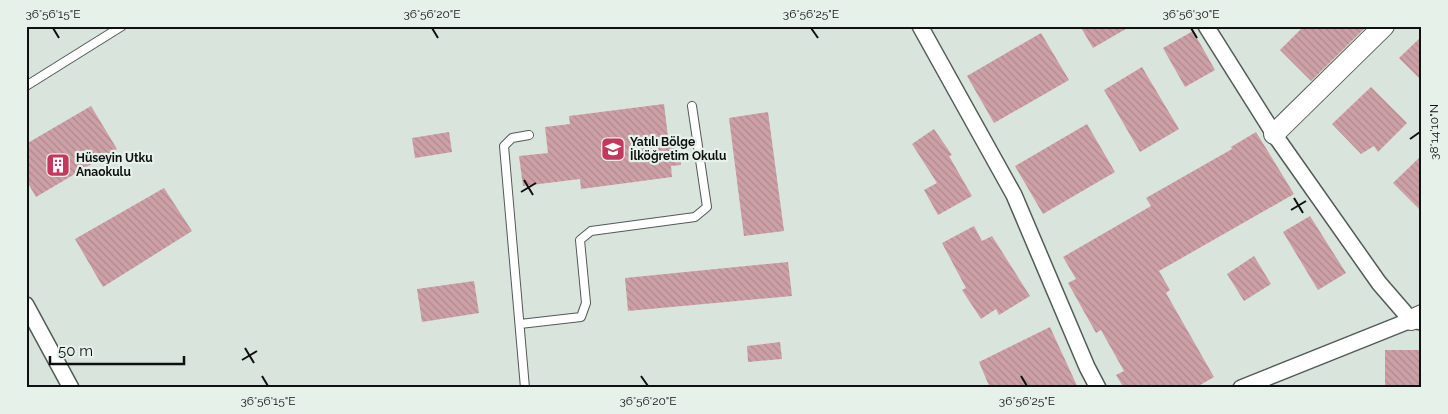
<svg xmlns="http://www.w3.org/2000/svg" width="1448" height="414" font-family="Raleway,sans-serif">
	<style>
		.building { fill: url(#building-back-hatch) }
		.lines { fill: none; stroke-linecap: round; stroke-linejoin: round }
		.service-casing { stroke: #525b55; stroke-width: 10 }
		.minor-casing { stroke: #525b55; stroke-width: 18 }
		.tertiary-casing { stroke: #525b55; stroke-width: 22 }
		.service { stroke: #fff; stroke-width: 8 }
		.minor { stroke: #fff; stroke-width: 15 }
		.tertiary { stroke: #fff; stroke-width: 20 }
		.ticks { fill: none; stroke: #0e110f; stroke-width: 2 }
		.labels { text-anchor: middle; stroke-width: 4.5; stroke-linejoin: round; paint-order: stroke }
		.poi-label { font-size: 12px; font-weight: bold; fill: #0e110f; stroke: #e6f1ea; text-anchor: start }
		.neatline { fill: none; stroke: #0e110f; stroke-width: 2 }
		.ticks-label { font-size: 12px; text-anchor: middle; fill: #0e110f }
	</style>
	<defs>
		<pattern id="building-back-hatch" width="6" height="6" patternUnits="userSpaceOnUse" patternTransform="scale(1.25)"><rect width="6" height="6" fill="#cda0a6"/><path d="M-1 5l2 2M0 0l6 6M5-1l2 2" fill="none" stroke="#af898e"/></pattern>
	</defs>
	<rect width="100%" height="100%" fill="#d9e4dd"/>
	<g class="building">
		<path d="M1080 26H1131L1093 48Z"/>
		<path d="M1304 26H1367L1311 81 1280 50Z"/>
		<path d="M1193 31 1215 70 1185 87 1163 48Z"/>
		<path d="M1041 33 1069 80 994 123 967 76Z"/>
		<path d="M1422 36V81L1399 58Z"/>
		<path d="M1142 67 1179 129 1140 152 1104 90Z"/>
		<path d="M1371 87 1407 123 1378 152 1374 146 1361 154 1332 124Z"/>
		<path d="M664 104 669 145 678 144 681 165 671 166 672 177 581 189 580 179 523 186 519 156 548 153 545 127 570 124 569 116Z"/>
		<path d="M91 106 117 149 36 197 26 180V144Z"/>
		<path d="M768 112 784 231 744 236 729 118Z"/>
		<path d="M1087 124 1115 172 1043 214 1015 166Z"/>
		<path d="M934 129 952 155 949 156 972 196 938 215 924 190 937 183 912 144Z"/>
		<path d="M449 132 452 152 415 158 412 138Z"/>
		<path d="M1256 132 1294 194 1159 271 1170 290 1166 293 1214 377 1195 388H1124L1116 375 1124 371 1101 330 1096 333 1068 283 1076 279 1063 257 1151 206 1146 198 1232 149 1231 147Z"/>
		<path d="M1422 155V212L1393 183Z"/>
		<path d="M164 188 192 231 103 287 75 239Z"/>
		<path d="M1310 216 1346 273 1318 290 1283 232Z"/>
		<path d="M974 226 982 241 992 236 1030 296 999 315 996 309 981 319 962 290 966 288 942 243Z"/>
		<path d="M1254 256 1271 284 1244 301 1227 274Z"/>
		<path d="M788 262 792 296 628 311 625 278Z"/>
		<path d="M474 281 479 313 422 322 417 289Z"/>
		<path d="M1050 327 1078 388H990L979 362Z"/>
		<path d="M780 342 782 359 748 362 747 346Z"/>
		<rect x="1385" y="350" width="37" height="38"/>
	</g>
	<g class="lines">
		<g class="service-casing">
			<g id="service">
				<path d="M26 86 122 26"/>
				<path d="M520 324 581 317 586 303 580 240 591 231 695 217 707 207 692 106"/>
				<path d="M525 388 504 146 512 138 529 135"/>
			</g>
		</g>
		<g class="minor-casing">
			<g id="minor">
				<path d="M920 26 1014 195 1087 367 1098 388"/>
				<path d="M1206 26 1274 134 1379 283 1411 320"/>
				<path d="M26 305 71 388"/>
				<path d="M1241 388 1411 320 1421 322"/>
			</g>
		</g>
		<g class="tertiary-casing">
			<g id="tertiary">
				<path d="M1274 134 1384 26"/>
				<path d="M1411 320 1422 315"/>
			</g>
		</g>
		<use href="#service" class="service"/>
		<use href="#minor" class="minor"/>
		<use href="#tertiary" class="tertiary"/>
	</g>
	<path class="ticks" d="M53 28 59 38M432 28 438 38M811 28 818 38M1191 28 1197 38M1410 139 1420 132M524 180 533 195M521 192 536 183M1294 198 1303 213M1291 210 1306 201M245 348 254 363M242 360 257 351M262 376 268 386M641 376 648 386M1021 376 1027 386"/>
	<defs>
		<g id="school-square" transform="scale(1.25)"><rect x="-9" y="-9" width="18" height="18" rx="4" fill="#c6375d" stroke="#e6f1ea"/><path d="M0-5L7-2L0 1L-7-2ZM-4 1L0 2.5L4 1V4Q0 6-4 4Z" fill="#fff"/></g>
		<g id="building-square" transform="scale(1.25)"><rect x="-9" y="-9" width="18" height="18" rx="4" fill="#c6375d" stroke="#e6f1ea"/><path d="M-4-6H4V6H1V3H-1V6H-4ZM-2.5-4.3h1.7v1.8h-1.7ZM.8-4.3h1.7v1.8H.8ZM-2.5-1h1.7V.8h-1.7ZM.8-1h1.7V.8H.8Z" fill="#fff"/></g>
	</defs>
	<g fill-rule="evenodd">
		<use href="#school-square" x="613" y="149"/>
		<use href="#building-square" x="58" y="165"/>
	</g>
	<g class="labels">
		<g class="poi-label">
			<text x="630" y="146">Yatılı Bölge<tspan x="630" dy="14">İlköğretim Okulu</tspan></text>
			<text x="76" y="162">Hüseyin Utku<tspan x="76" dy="14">Anaokulu</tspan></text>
		</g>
	</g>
	<rect width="1448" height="414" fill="none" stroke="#e6f1ea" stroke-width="55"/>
	<path d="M50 356v8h134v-8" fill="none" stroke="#0e110f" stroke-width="2.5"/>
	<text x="58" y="356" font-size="15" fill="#0e110f" stroke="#e6f1ea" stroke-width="4" paint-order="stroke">50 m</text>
	<rect x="28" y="28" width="1392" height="358" class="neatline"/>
	<g class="ticks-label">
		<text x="53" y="18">36°56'15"E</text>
		<text x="432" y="18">36°56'20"E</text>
		<text x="811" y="18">36°56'25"E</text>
		<text x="1191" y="18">36°56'30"E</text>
		<text transform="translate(1434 132) rotate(-90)" y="4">38°14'10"N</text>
		<text x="268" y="405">36°56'15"E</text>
		<text x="648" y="405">36°56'20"E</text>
		<text x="1027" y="405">36°56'25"E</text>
	</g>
</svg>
